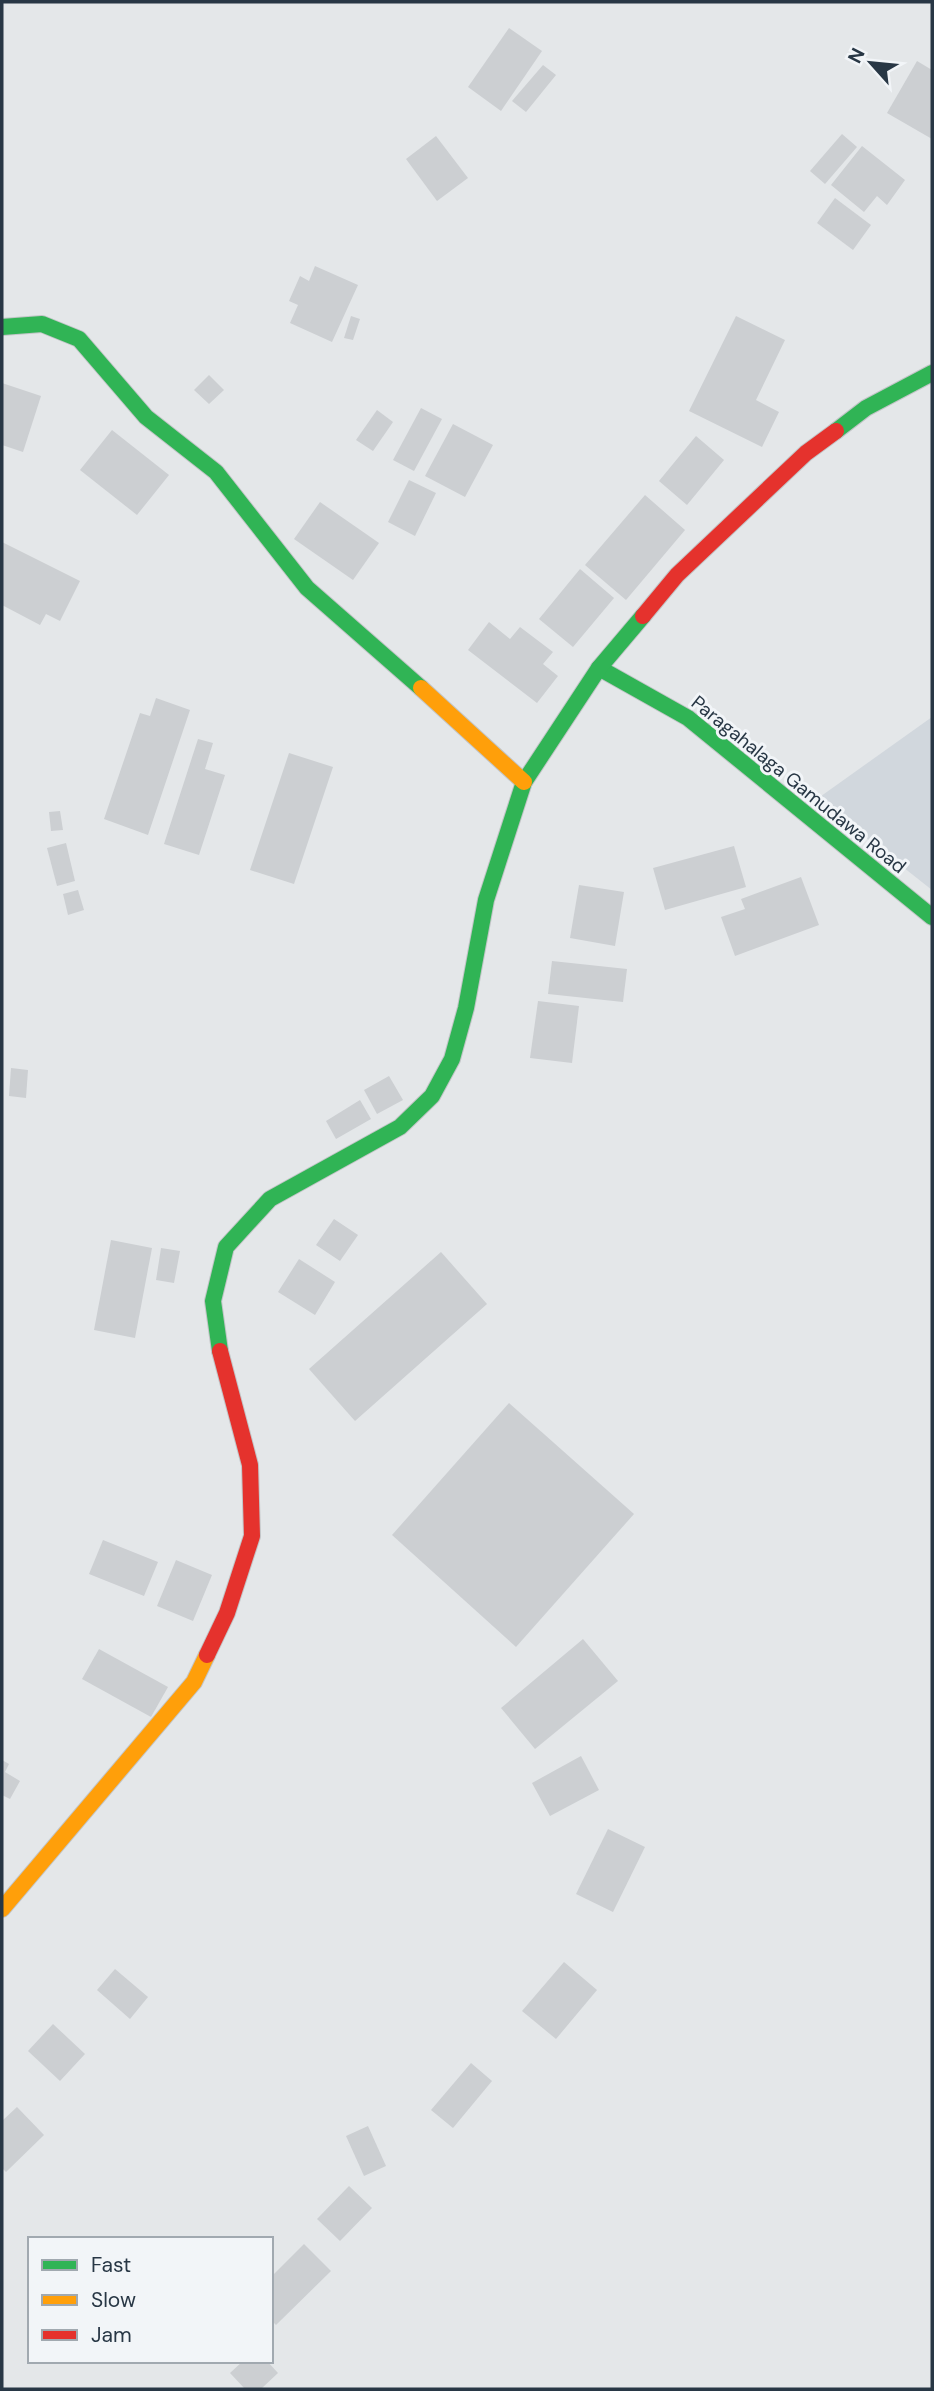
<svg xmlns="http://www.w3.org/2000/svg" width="934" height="2391" font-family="'DM Sans',sans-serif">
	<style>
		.built { fill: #d1d7dd }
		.building { fill: #cccfd2 }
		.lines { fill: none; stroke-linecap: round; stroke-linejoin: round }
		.fast-casing { stroke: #c2c5c7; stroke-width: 18 }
		.slow-casing { stroke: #c2c5c7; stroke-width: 18 }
		.jam-casing { stroke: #c2c5c7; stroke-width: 18 }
		.fast { stroke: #30b455; stroke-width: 16 }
		.slow { stroke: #ff9f0a; stroke-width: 16 }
		.jam { stroke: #e5322d; stroke-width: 16 }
		.labels { text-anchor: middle; stroke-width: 6; stroke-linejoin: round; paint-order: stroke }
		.street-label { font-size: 19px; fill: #283745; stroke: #f2f5f8 }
	</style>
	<rect width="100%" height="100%" fill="#e4e7e9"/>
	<path class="built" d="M932 717V890L817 799Z"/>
	<g class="building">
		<path d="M509 28 542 51 501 111 468 87Z"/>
		<path d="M917 61 932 70V139L887 113Z"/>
		<path d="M543 65 556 75 526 112 512 101Z"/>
		<path d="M842 134 857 147 825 184 810 171Z"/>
		<path d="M436 136 468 178 437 201 406 159Z"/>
		<path d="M862 146 905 180 887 205 877 196 864 212 831 185Z"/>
		<path d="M835 198 871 225 853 250 817 223Z"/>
		<path d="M315 266 358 285 332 342 290 323 298 305 289 301 300 276 309 281Z"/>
		<path d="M351 316 360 319 353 340 344 338Z"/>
		<path d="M736 316 785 340 756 400 779 412 762 447 689 411Z"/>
		<path d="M209 375 224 390 209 404 194 390Z"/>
		<path d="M2 383 41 396 23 452 2 445Z"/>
		<path d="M421 408 442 419 414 471 393 460Z"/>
		<path d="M377 410 393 422 373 451 356 440Z"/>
		<path d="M453 424 493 445 465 497 425 476Z"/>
		<path d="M112 430 169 475 137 515 80 470Z"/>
		<path d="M696 436 724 460 687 505 659 481Z"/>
		<path d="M409 480 436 493 415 536 388 522Z"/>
		<path d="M645 495 685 530 626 600 585 565Z"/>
		<path d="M320 502 379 543 353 580 294 539Z"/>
		<path d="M2 542 80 581 60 621 46 614 40 625 2 605Z"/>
		<path d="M580 569 614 598 573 647 539 619Z"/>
		<path d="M489 622 510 639 520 627 553 652 543 664 558 676 537 703 468 650Z"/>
		<path d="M156 698 190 710 148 835 104 819 140 713 150 716Z"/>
		<path d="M198 739 213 743 205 769 225 775 199 855 164 844Z"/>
		<path d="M289 753 333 767 294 884 250 870Z"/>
		<path d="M60 811 63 830 51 831 49 812Z"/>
		<path d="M66 843 75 881 57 886 47 848Z"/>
		<path d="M734 846 746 887 665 910 653 868Z"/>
		<path d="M801 877 819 925 735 956 721 917 745 909 741 899Z"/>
		<path d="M579 885 624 892 615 946 570 938Z"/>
		<path d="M78 890 84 910 68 915 63 894Z"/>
		<path d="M552 961 627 969 623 1002 548 994Z"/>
		<path d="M538 1001 579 1006 572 1063 530 1058Z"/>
		<path d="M11 1068 28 1070 26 1098 9 1096Z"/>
		<path d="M389 1076 403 1100 377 1114 364 1090Z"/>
		<path d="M360 1100 371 1119 336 1139 326 1121Z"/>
		<path d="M334 1219 358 1235 340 1261 316 1245Z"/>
		<path d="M111 1240 152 1248 135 1338 94 1330Z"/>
		<path d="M161 1248 180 1251 174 1283 156 1280Z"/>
		<path d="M441 1252 487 1304 355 1421 309 1369Z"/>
		<path d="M299 1259 335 1282 315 1315 278 1292Z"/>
		<path d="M509 1403 634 1514 516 1647 392 1535Z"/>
		<path d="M103 1540 158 1562 144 1596 89 1574Z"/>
		<path d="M176 1560 212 1575 193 1621 157 1606Z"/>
		<path d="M583 1639 618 1681 535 1749 501 1708Z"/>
		<path d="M99 1649 168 1687 151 1717 82 1679Z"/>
		<path d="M581 1756 599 1790 550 1816 532 1783Z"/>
		<path d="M2 1760 9 1764 5 1772 20 1781 10 1799 2 1795Z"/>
		<path d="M608 1829 645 1847 613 1912 576 1894Z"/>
		<path d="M564 1962 597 1990 556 2039 522 2011Z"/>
		<path d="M115 1969 148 1997 130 2019 97 1990Z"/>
		<path d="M53 2024 85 2054 60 2081 28 2051Z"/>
		<path d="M471 2063 492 2081 453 2128 431 2110Z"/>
		<path d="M17 2107 44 2135 6 2172 2 2168V2121Z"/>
		<path d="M368 2126 386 2166 364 2176 346 2136Z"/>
		<path d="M349 2186 372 2208 340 2241 317 2219Z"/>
		<path d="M304 2244 331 2271 276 2325 271 2320V2277Z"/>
		<path d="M243 2361H267L278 2373 261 2389H245L230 2373Z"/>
	</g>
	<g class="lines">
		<g class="fast-casing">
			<g id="fast">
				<path d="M2 327 42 324 79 339 146 417 216 472 307 588 421 688"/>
				<path d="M836 431 866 408 932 373"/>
				<path d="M599 668 688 718 932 917"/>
				<path d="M220 1351 213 1301 226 1247 270 1199 400 1127 432 1096 452 1059 466 1008 486 900 524 782 599 668 643 616"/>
			</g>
		</g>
		<g class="slow-casing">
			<g id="slow">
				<path d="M421 688 524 782"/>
				<path d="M2 1909 194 1682 207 1655"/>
			</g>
		</g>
		<g class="jam-casing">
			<g id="jam">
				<path d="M643 616 677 575 806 453 836 431"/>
				<path d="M207 1655 227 1613 252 1536 250 1465 220 1351"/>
			</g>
		</g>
		<use href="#fast" class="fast"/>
		<use href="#slow" class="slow"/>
		<use href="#jam" class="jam"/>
	</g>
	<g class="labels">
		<g class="street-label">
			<text transform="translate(799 784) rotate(39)" y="7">Paragahalaga Gamudawa Road</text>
		</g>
	</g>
	<rect width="934" height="2391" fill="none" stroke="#283745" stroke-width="7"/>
	<rect x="28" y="2237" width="245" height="126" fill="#f2f5f8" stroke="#a1a9b0" stroke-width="2"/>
	<rect x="42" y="2260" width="35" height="10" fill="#30b455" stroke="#a1a9b0" stroke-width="2"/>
	<text x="91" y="2272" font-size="21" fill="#283745">Fast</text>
	<rect x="42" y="2295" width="35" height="10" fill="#ff9f0a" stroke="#a1a9b0" stroke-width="2"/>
	<text x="91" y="2307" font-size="21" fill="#283745">Slow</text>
	<rect x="42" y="2330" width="35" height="10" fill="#e5322d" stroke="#a1a9b0" stroke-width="2"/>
	<text x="91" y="2342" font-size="21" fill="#283745">Jam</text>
	<g transform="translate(871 63) rotate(297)" stroke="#f2f5f8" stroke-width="5" paint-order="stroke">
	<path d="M0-5L12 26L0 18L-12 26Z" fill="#283745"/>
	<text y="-10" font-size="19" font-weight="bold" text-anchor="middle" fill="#283745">N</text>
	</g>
</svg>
